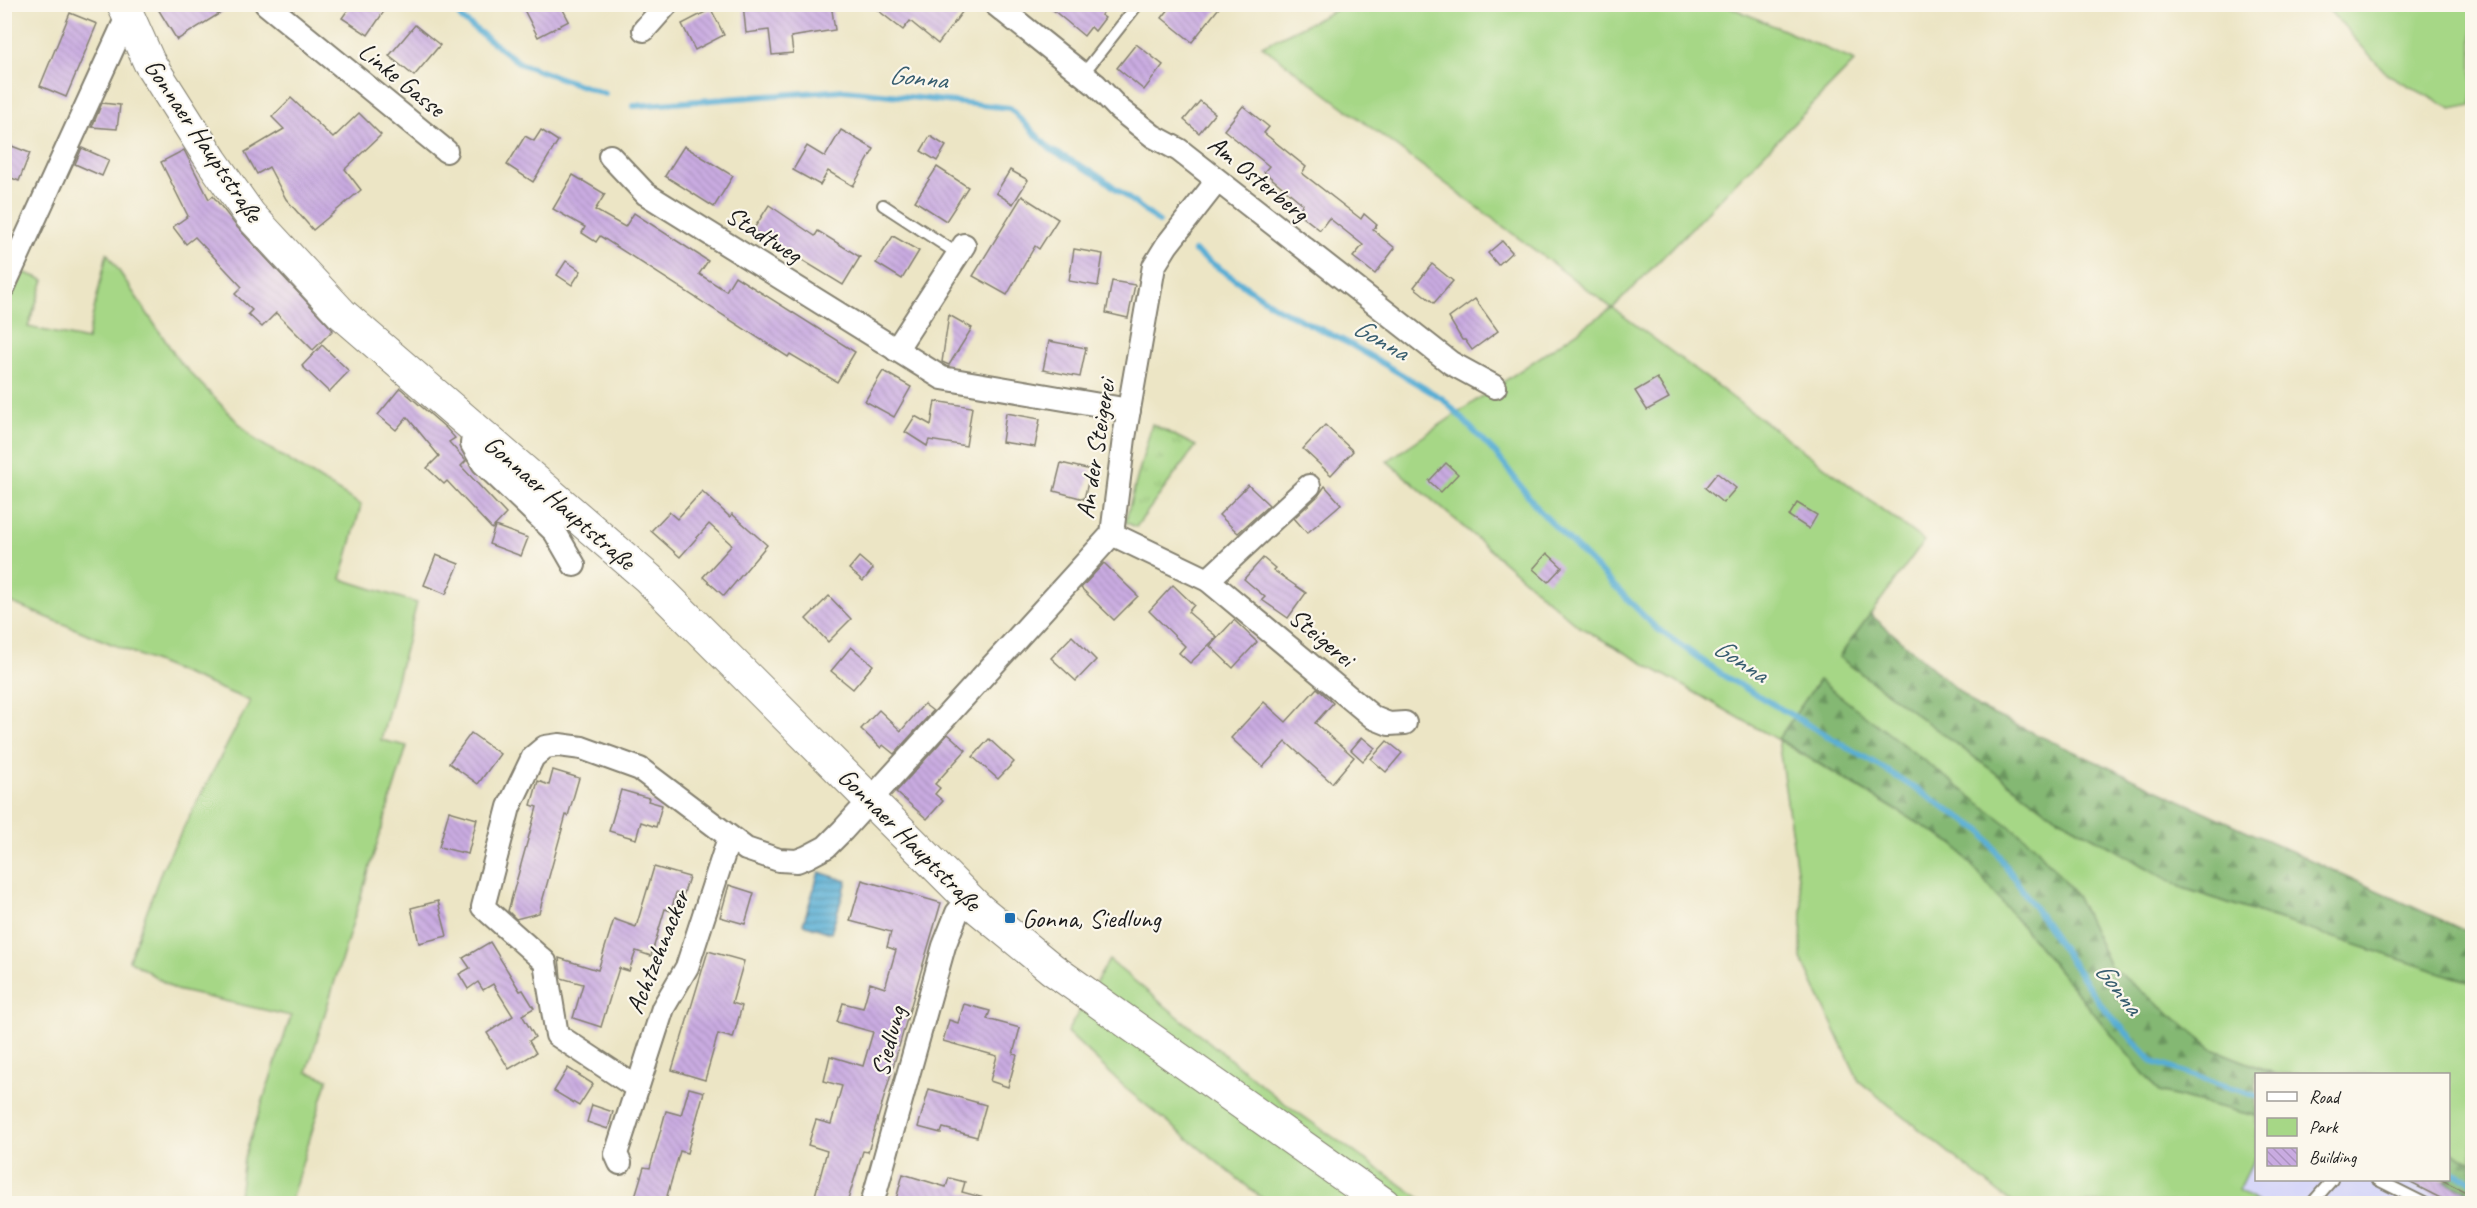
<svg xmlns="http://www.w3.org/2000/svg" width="2477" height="1208" font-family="Caveat,sans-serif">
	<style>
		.built { fill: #d7d7f8 }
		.green { fill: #a6d786; stroke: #617a51; stroke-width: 1.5 }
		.forest { fill: url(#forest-firs); stroke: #506a48; stroke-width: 1.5 }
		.park { fill: url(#park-tufts); stroke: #617a51; stroke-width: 1.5 }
		.water { fill: url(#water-rules); stroke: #3a6478; stroke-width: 1.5 }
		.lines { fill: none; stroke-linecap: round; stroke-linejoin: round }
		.stream { stroke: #57add4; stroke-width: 6 }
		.building { fill: url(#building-back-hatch) }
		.service-casing { stroke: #848070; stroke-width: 14 }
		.minor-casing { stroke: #848070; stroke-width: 26 }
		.secondary-casing { stroke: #848070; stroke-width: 34 }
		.service { stroke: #fff; stroke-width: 10 }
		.minor { stroke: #fff; stroke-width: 22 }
		.secondary { stroke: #fff; stroke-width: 32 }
		.poi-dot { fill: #1f6fb2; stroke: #fbf7ec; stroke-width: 2 }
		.labels { text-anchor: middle; stroke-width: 4.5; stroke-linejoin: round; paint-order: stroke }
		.street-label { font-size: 26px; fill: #1c1c1c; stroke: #fbf7ec }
		.poi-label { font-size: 26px; fill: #1c1c1c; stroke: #fbf7ec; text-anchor: start }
		.water-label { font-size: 27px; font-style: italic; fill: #375d6f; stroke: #fbf7ec }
	</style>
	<defs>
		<pattern id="forest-firs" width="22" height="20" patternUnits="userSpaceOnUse" patternTransform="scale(1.5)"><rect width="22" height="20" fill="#84b873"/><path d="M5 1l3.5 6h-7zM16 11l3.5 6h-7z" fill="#6b955e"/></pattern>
		<pattern id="park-tufts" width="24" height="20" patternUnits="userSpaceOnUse" patternTransform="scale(1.5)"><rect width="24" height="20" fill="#a6d786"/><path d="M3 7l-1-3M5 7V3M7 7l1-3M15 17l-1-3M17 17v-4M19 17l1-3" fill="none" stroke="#8eb873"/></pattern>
		<pattern id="water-rules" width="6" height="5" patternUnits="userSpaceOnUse" patternTransform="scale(1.5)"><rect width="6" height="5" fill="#57add4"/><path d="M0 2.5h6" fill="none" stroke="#478cab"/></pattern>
		<pattern id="building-back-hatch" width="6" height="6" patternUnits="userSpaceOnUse" patternTransform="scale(1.5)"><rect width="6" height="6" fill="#c9abe1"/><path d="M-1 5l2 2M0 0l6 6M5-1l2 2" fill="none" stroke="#ac93c0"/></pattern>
	</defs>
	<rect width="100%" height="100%" fill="#fbf7ec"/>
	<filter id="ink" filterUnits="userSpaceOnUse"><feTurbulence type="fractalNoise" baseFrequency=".0167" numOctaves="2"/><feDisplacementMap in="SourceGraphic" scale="12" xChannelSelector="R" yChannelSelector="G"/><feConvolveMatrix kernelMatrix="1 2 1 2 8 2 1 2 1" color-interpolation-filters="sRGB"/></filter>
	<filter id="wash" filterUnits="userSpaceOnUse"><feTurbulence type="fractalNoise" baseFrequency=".008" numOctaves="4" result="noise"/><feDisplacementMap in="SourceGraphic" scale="24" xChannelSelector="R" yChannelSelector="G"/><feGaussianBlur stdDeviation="1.35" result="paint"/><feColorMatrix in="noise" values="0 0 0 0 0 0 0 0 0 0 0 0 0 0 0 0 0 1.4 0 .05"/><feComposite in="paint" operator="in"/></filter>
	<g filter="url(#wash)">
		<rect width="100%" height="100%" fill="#ece5c5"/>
		<path class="built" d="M2256 1155V1180H2443L2472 1194V1203H2258L2239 1190Z"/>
		<g class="green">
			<path d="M1723 4 1855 61 1613 308 1924 541 1839 657 2047 811 2183 888 2472 983V1162L2449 1150 2448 1074H2276L2215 1050 2110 966 2076 895 1819 680 1778 740 1955 845 2159 1092 2256 1116V1155L2239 1190 2258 1203H2012L1859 1081 1801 958 1802 905 1778 740 1578 626 1387 461 1612 308 1262 46 1346 5Z"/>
			<path d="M2324 5H2472V105L2451 109 2387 74Z"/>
			<path d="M107 253 179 361 254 439 361 505 341 579 417 603 381 740 407 746 307 1072 328 1079 290 1203H238L244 1158 291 1016 176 990 129 960 162 869 250 701 5 600V300L18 270 44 280 28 327 87 340Z"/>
			<path d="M1109 960 1280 1100 1427 1203H1268L1130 1092 1067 1032Z"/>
		</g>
		<g class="forest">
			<path d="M1870 614 1979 708 2472 934V983L2183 888 2047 811 1839 657Z"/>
			<path d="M1819 680 2034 845 2076 895 2110 966 2215 1050 2276 1074H2256V1116L2159 1092 1955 845 1778 739Z"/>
			<path d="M2449 1150 2472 1162V1194L2443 1180H2448Z"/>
		</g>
		<path class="park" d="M1152 424 1196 446 1136 527 1125 522Z"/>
		<path class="water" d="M819 872 847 881 831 933 803 924Z"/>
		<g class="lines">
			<g class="stream">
				<path d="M451 4 462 19 521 64 605 94"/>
				<path d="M633 106 845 90 1010 108 1051 150 1101 177 1159 222"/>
				<path d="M1194 251 1277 308 1350 344 1443 399 1497 455 1539 510 1655 627 1724 676 1883 768 1982 831 2101 1005 2153 1062 2256 1096"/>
				<path d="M2448 1170 2472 1181"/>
			</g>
		</g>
		<g id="blocks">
			<g class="building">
				<path d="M155 4H235L177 40Z"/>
				<path d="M352 4H389L368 35 342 18Z"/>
				<path d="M521 4H560L569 21 538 37Z"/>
				<path d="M743 4H776L777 9 806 4H831L835 30 791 37 793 53 772 55 769 30 746 33Z"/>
				<path d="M870 4H954L963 11 938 44 910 21 903 30Z"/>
				<path d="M1046 4H1110L1101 15 1105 18 1095 31 1091 27 1084 36Z"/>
				<path d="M1173 4H1222L1192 42 1162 18Z"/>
				<path d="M711 9 724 35 695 50 682 24Z"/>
				<path d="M70 13 97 24 66 97 40 86Z"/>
				<path d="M415 25 440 45 414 76 389 56Z"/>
				<path d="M1136 44 1163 65 1144 90 1117 68Z"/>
				<path d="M291 98 333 138 359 113 381 135 345 169 361 190 313 230 286 199 269 167 257 174 245 152 284 129 272 117Z"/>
				<path d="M1200 101 1215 113 1199 133 1184 120Z"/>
				<path d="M102 103 120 105 117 129 92 127Z"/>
				<path d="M1243 106 1269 127 1264 133 1306 167 1302 173 1361 219 1364 214 1377 225 1373 230 1395 248 1375 274 1353 257 1363 245 1329 218 1320 230 1297 212 1303 204 1264 172 1269 166 1224 130Z"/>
				<path d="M541 130 558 141 533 182 507 165 525 136 534 141Z"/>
				<path d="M841 130 874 149 853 186 828 171 820 185 793 170 807 146 825 157Z"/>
				<path d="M930 136 946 146 937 161 921 151Z"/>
				<path d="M4 143 30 153 19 181 4 175Z"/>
				<path d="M684 146 733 176 714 207 665 176Z"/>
				<path d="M82 148 109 160 102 176 75 164Z"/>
				<path d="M184 150 209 199 213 196 237 227 333 330 313 350 276 313 262 327 248 314 252 310 235 294 242 287 195 237 186 244 173 227 188 216 161 162Z"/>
				<path d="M937 167 968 187 946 221 915 201Z"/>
				<path d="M1010 170 1028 180 1013 204 996 193Z"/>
				<path d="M573 175 605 194 595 210 625 227 634 213 708 261 699 274 726 291 735 276 855 352 837 382 790 354 788 357 600 236 596 242 582 233 585 227 553 209Z"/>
				<path d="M1022 196 1058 219 1039 249 1035 246 1007 295 973 276Z"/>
				<path d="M769 205 815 236 818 231 860 257 843 285 753 230Z"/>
				<path d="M893 236 919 251 902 279 876 263Z"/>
				<path d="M1502 241 1512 252 1498 265 1488 253Z"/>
				<path d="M1074 249 1103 254 1098 286 1069 281Z"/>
				<path d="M566 261 581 271 572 285 557 275Z"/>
				<path d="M1432 264 1453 281 1434 303 1414 287Z"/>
				<path d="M1112 281 1135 285 1128 318 1106 313Z"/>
				<path d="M1475 299 1498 331 1472 350 1465 340H1462L1449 318Z"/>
				<path d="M949 315 972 328 949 365 942 362Z"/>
				<path d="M1049 341 1086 348 1080 377 1043 370Z"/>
				<path d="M322 345 349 371 329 392 302 366Z"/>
				<path d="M883 371 911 387 894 417 865 401Z"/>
				<path d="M1657 378 1669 398 1647 410 1635 391Z"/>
				<path d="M400 388 446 428 455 438 449 442 466 461 461 466 506 514 492 529 447 481 444 484 427 468 439 456 407 417 396 430 378 415Z"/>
				<path d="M935 401 972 407 966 446 929 440 927 446 905 432 915 416 931 425Z"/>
				<path d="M1006 413 1040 419 1035 447 1002 442Z"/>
				<path d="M1325 425 1353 451 1331 475 1303 449Z"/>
				<path d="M1061 463 1091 470 1084 499 1054 491Z"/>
				<path d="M1446 463 1458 474 1441 492 1429 481Z"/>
				<path d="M1717 473 1736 488 1723 503 1705 488Z"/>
				<path d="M1248 485 1269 505 1238 533 1219 515Z"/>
				<path d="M1325 486 1341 504 1307 533 1294 518 1318 496Z"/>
				<path d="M702 491 730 517 732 514 767 545 724 596 703 577 732 545 709 524 680 557 651 531 669 512 677 519Z"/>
				<path d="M1797 503 1817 515 1809 529 1789 516Z"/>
				<path d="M495 526 528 538 521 556 489 544Z"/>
				<path d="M1547 553 1562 567 1548 582 1533 569Z"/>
				<path d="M436 555 459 564 446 594 424 585Z"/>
				<path d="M859 557 873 569 863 581 849 569Z"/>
				<path d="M1263 558 1275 568 1273 570 1306 593 1288 618 1262 600 1265 597 1244 579Z"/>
				<path d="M1104 563 1138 596 1114 620 1081 588Z"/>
				<path d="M1173 585 1194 605 1188 612 1217 637 1190 663 1179 653 1185 646 1149 611Z"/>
				<path d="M829 596 851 619 828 642 806 619Z"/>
				<path d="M1234 620 1257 642 1233 668 1210 646Z"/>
				<path d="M1072 636 1096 660 1076 681 1051 658Z"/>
				<path d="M851 647 873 665 853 689 831 671Z"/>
				<path d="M1317 688 1333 703 1315 723 1354 757 1332 783 1286 742 1263 767 1231 738 1264 702 1286 722Z"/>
				<path d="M924 704 933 711 894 754 883 745 881 748 861 729 879 710 901 731Z"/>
				<path d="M471 733 500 754 478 784 449 763Z"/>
				<path d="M948 734 966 750 935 784 940 788 935 794 943 801 927 819 896 792Z"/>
				<path d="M1362 737 1375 748 1363 761 1351 750Z"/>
				<path d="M989 739 1014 762 998 779 973 757Z"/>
				<path d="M1387 741 1402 753 1386 772 1371 759Z"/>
				<path d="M553 770 579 778 568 816 566 815 539 913 516 919 508 911 537 807 531 805 538 781 549 785Z"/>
				<path d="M621 790 649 798 648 801 662 805 656 827 641 822 636 839 609 831Z"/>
				<path d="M449 811 477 819 468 854 439 847Z"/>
				<path d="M654 867 689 877 683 896 676 893 671 911 665 909 651 956 636 951 629 971 619 968 601 1027 573 1018 583 984 561 978 559 958 598 970 614 919 636 927Z"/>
				<path d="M862 880 941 903 868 1152 863 1151 847 1203H813L827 1151 808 1145 816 1120 831 1124 842 1086 824 1081 830 1056 863 1066 873 1032 837 1022 843 1003 863 1008 870 983 885 988 896 950 887 947 891 932 850 921Z"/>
				<path d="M729 885 754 893 745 924 720 917Z"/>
				<path d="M438 901 447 936 419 943 411 908Z"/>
				<path d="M490 942 520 991 523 990 534 1008 522 1015 535 1037 529 1041 536 1053 509 1069 487 1033 513 1016 493 984 483 990 478 982 468 989 459 974 470 968 463 958Z"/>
				<path d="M708 951 744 961 732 1003 742 1006 733 1038 718 1034 705 1080 672 1070Z"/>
				<path d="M964 1004 990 1011 987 1019 1020 1028 1013 1054 1017 1055 1008 1087 990 1081 997 1056 943 1041 949 1020 958 1023Z"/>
				<path d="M568 1068 593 1084 579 1106 554 1091Z"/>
				<path d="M689 1088 704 1092 687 1153 680 1151 665 1203H633L644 1167 650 1168 666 1111 681 1115Z"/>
				<path d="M929 1089 986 1105 977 1137 943 1128 941 1133 918 1127Z"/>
				<path d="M592 1105 613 1112 608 1129 587 1122Z"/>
				<path d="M903 1174 946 1187 949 1178 965 1182 962 1192 988 1199 987 1203H895Z"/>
				<path d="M2403 1179H2440L2472 1195V1203H2450Z"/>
			</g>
		</g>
	</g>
	<g filter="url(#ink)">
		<use href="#blocks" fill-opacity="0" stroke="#848070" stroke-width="1.5"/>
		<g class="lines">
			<g class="service-casing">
				<g id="service">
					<path d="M1083 74 1138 4"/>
					<path d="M883 205 958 254"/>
					<path d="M2378 1180 2426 1204"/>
					<path d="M2311 1204 2332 1180"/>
				</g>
			</g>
			<g class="minor-casing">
				<g id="minor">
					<path d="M266 4 446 151"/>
					<path d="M995 4 1096 85 1119 109 1153 136 1179 150 1451 363 1495 387"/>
					<path d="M644 30 667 4"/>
					<path d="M610 156 646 194 942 378 1129 410"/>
					<path d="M4 286 127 17"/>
					<path d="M896 350 964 245"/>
					<path d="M474 427 472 444 483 463 555 532 574 565"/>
					<path d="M1112 534 1208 580 1374 718 1389 724 1405 723"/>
					<path d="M1208 580 1309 486"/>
					<path d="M636 1087 557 1035 545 962 483 907 509 807 533 757 545 747 559 745 582 748 640 769 746 849 779 860 797 861 807 857 826 847 843 830 1112 534 1124 438 1154 266 1167 245 1217 181"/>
					<path d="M620 1163 616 1154 663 1008 687 967 729 838"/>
					<path d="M872 1204 944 946 957 913 969 899"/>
				</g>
			</g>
			<g class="secondary-casing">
				<path id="secondary" d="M123 4 149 62 212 161 250 215 341 313 648 578 979 909 1052 969 1384 1204"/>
			</g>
			<use href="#service" class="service"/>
			<use href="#minor" class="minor"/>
			<use href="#secondary" class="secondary"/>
		</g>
	</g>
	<rect class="poi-dot" x="1004" y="912" width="12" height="12" rx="3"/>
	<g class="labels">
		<g class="street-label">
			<text transform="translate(402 79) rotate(39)" y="9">Linke Gasse</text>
			<text transform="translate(204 140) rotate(56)" y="9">Gonnaer Hauptstraße</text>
			<text transform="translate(1259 178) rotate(39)" y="9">Am Osterberg</text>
			<text transform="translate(764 234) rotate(32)" y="9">Stadtweg</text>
			<text transform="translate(1095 449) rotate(-81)" y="9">An der Steigerei</text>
			<text transform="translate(560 502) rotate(41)" y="9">Gonnaer Hauptstraße</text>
			<text transform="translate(1322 637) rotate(40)" y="9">Steigerei</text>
			<text transform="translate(910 839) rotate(45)" y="9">Gonnaer Hauptstraße</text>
			<text transform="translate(657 952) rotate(-68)" y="9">Achtzehnacker</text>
			<text transform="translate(888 1041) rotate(-75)" y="9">Siedlung</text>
		</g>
		<g class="poi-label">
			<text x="1022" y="927">Gonna, Siedlung</text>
		</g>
		<g class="water-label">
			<text transform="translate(918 77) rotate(6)" y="9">Gonna</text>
			<text transform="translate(1381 339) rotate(30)" y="9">Gonna</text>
			<text transform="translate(1741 660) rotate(33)" y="9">Gonna</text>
			<text transform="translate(2119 988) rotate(52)" y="9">Gonna</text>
		</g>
	</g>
	<rect width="2477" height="1208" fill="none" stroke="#fbf7ec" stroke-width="24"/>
	<rect x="2255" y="1073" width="195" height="108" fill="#fbf7ec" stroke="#a29f99" stroke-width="1.5"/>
	<rect x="2267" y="1092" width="30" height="9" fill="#ffffff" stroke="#a29f99" stroke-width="1.5"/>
	<text x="2309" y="1103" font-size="18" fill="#1c1c1c">Road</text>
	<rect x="2267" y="1118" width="30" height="18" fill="#a6d786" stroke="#a29f99" stroke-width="1.5"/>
	<text x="2309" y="1133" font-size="18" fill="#1c1c1c">Park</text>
	<rect x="2267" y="1148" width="30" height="18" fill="url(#building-back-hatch)" stroke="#a29f99" stroke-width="1.5"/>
	<text x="2309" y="1163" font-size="18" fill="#1c1c1c">Building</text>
</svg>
